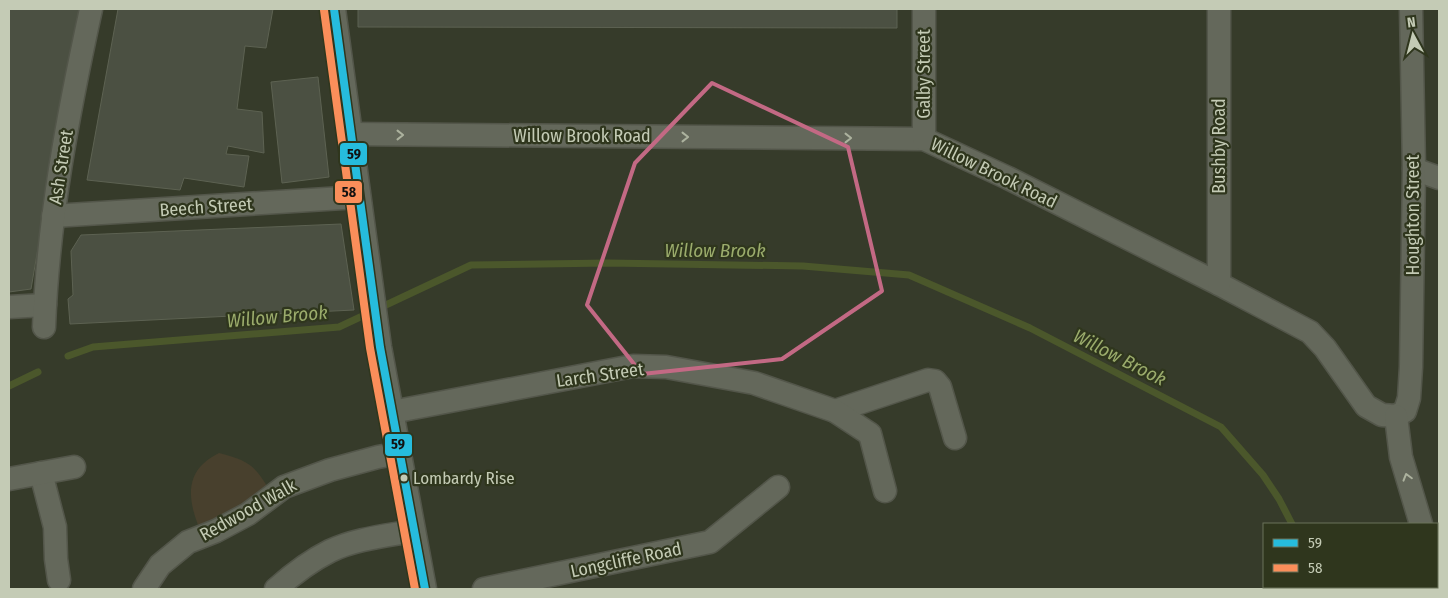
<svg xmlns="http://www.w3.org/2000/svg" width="1448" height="598" font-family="'Fira Sans Condensed',sans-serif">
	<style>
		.green { fill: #48402d }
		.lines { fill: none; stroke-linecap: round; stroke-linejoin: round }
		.stream { stroke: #4b572b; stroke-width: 7 }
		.building { fill: #4b5042; stroke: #5d6252 }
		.minor-casing { stroke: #53564a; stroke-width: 25 }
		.major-casing { stroke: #525748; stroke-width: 30 }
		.minor { stroke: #64685b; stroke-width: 22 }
		.major { stroke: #666a5d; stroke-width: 28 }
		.bus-1-casing { stroke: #2f361d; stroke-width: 11 }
		.bus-2-casing { stroke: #2f361d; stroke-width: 11 }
		.bus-1 { stroke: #26bcdd; stroke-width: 8 }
		.bus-2 { stroke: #fa8e5a; stroke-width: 8 }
		.oneway { stroke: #acb29e }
		.marked { fill: none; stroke: #c36984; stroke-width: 4; stroke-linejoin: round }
		.bus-dot { fill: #c4cbb5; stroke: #2f361d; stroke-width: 2 }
		.labels { text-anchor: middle; stroke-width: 4.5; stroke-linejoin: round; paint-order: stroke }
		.bus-label { font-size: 17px; fill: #c4cbb5; stroke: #2f361d; text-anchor: start }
		.street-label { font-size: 18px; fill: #c4cbb5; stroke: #2f361d }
		.water-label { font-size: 19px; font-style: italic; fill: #9bac6c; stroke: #2f361d }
		.line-badge { stroke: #2f361d; stroke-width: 2 }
		.pale-badge-label { font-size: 14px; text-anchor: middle; font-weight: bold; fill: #111 }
	</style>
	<rect width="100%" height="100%" fill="#363b2a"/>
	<path class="green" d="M219 453C245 460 253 463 267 486 243 506 228 516 198 525 186 493 187 469 219 453Z"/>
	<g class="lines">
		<g class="stream">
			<path d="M68 356 93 347 339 327 471 265 608 263 803 266 909 275 1030 328 1221 427 1263 475 1279 499 1292 524"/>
			<path d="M9 386 38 372"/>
		</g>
	</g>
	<g class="building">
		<path d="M9 9H79L31 289 9 292Z"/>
		<path d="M118 9H273L266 48 245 46 237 109 262 112 264 153 228 146 226 154 249 156 244 187 184 178 180 190 87 180Z"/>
		<path d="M358 9H897V28L358 27Z"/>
		<path d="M318 77 329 177 282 183 271 82Z"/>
		<path d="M341 224 354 310 70 324 68 299 73 295 71 251 81 235Z"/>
	</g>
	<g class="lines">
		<g class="minor-casing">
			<g id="minor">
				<path d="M334 9 380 347 425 589"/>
				<path d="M351 134 924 139 1008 178 1219 284 1310 332 1325 348 1366 406 1382 415 1396 416"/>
				<path d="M924 139V9"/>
				<path d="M1414 169 1439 178"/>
				<path d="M53 216 359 197"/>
				<path d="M1219 284V9"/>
				<path d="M9 307 45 305"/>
				<path d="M44 327C48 219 68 114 91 9"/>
				<path d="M835 411 928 380 935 381 940 387 955 438"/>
				<path d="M392 412 633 366 666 367 754 383 835 411 870 434 885 491"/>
				<path d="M1396 416 1405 411 1409 398 1411 367 1414 169 1411 9"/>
				<path d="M1396 416 1401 457 1421 524"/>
				<path d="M41 473 55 527 56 559 59 580"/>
				<path d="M9 479 74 467"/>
				<path d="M1437 548 1439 542"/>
				<path d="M144 589 160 565 188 542 216 531 248 514 284 487 330 470 378 457 400 453"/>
				<path d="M276 589C293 574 310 561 330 551 355 539 385 536 413 531"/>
				<path d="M484 589 710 542 778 487"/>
			</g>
		</g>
		<g class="major-casing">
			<g id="major">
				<path d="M1437 560 1439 559"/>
				<path d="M1342 589 1349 587"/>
			</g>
		</g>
		<use href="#minor" class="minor"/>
		<use href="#major" class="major"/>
		<g class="bus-1-casing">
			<path id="bus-1" d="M334 9 380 347 425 589"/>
		</g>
		<g class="bus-2-casing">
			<path id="bus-2" d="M324 10 370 348 415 589"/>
		</g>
		<use href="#bus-1" class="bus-1"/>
		<use href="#bus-2" class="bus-2"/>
	</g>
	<defs><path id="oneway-chevron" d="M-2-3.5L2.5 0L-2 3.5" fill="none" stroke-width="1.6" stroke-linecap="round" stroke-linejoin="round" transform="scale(1.25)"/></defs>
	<g class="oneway">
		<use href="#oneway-chevron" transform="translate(400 135)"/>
		<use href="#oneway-chevron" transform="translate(685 137)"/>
		<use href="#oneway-chevron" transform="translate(848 138)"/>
		<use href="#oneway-chevron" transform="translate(1407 477) rotate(-106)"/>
	</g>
	<path class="marked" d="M712 83 848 147 882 291 782 359 642 374 587 305 635 163Z"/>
	<circle class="bus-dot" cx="404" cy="478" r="4.5"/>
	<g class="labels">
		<g class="bus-label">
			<text x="413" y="484">Lombardy Rise</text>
		</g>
		<g class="street-label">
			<text transform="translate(924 74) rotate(-90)" y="6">Galby Street</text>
			<text x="582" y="142">Willow Brook Road</text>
			<text transform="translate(1219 146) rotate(-90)" y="6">Bushby Road</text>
			<text transform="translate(61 167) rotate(-81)" y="6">Ash Street</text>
			<text transform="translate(994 173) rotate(26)" y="6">Willow Brook Road</text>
			<text transform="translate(206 207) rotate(-4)" y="6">Beech Street</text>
			<text transform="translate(1413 215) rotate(-90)" y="6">Houghton Street</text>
			<text transform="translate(600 375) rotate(-8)" y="6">Larch Street</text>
			<text transform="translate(248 510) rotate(-29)" y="6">Redwood Walk</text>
			<text transform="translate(626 560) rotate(-12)" y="6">Longcliffe Road</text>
		</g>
		<g class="water-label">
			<text x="715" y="257">Willow Brook</text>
			<text transform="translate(277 316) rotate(-5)" y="7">Willow Brook</text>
			<text transform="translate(1120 357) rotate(27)" y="7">Willow Brook</text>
		</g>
	</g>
	<g class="line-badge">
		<rect x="339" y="142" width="29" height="24" rx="5" fill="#26bcdd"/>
		<rect x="334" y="180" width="29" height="24" rx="5" fill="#fa8e5a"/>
		<rect x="384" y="433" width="29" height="24" rx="5" fill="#26bcdd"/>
	</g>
	<g class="pale-badge-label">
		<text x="354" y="159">59</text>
		<text x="349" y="197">58</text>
		<text x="398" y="449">59</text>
	</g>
	<rect width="1448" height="598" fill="none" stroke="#c4cbb5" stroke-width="20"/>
	<rect x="1263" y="523" width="175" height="65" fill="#2f361d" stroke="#6b725a"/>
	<rect x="1273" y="539" width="25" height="8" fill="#26bcdd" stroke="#6b725a"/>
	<text x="1308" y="548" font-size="15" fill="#c4cbb5">59</text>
	<rect x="1273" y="564" width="25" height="8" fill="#fa8e5a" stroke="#6b725a"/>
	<text x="1308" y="573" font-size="15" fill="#c4cbb5">58</text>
	<g transform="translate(1413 35) rotate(353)" stroke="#2f361d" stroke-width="4" paint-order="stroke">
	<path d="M0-4L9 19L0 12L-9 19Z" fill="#c4cbb5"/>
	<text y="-8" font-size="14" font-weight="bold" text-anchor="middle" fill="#c4cbb5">N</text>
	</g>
</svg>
